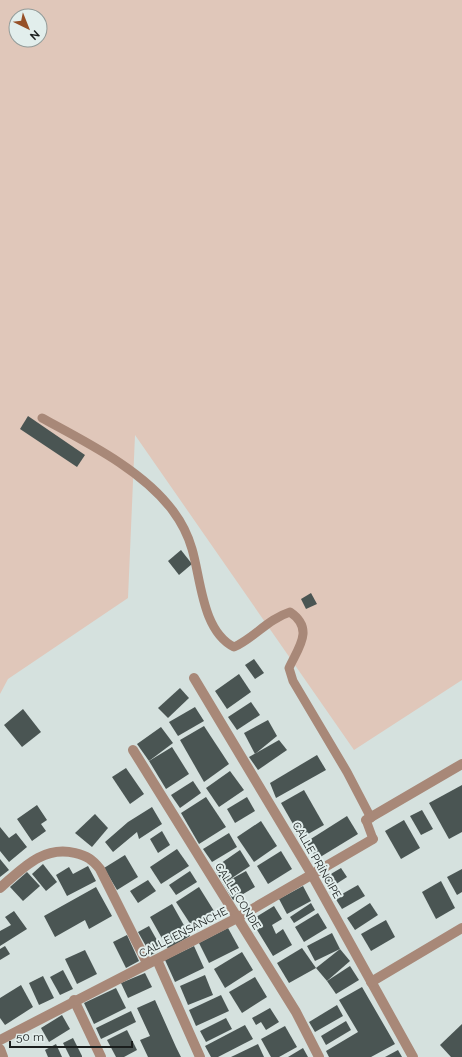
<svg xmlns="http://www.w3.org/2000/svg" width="462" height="1057" font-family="Raleway,sans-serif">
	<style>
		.green { fill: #e0c7ba; fill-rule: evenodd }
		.building { fill: #4a5553 }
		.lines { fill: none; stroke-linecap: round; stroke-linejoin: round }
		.service { stroke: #a88878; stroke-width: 9 }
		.minor { stroke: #a88878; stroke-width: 10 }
		.labels { text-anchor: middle; stroke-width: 4; stroke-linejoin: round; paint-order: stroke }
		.street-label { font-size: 11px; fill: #1a1e1d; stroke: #e2eeec }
	</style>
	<rect width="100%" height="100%" fill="#d5e1de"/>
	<path class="green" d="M0 0H462V680L354 750 135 435 128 598 8 679 0 694ZM16 16H40V40H16Z"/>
	<g class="building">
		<path d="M28 416 85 455 77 467 20 429Z"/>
		<path d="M181 550 192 564 179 575 168 561Z"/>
		<path d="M311 593 317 604 306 609 301 599Z"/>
		<path d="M254 659 264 673 255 679 245 665Z"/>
		<path d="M239 674 251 692 227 709 215 691Z"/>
		<path d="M180 688 189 698 168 718 158 708Z"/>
		<path d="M251 702 260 715 237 730 228 717Z"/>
		<path d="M195 707 204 721 178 736 169 722Z"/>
		<path d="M23 709 41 732 22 747 4 725Z"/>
		<path d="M268 720 277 736 255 754 244 733Z"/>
		<path d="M204 726 229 764 204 782 180 740Z"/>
		<path d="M161 727 173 743 149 761 137 744Z"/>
		<path d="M279 740 287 750 258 770 249 757Z"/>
		<path d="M172 747 189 774 166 789 149 761Z"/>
		<path d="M317 755 326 770 276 798 270 783Z"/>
		<path d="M126 768 144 794 130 804 112 777Z"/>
		<path d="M230 771 244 790 219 807 206 788Z"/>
		<path d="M193 781 201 793 180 808 171 795Z"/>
		<path d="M462 785V832L449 839 429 803Z"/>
		<path d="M304 790 324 825 301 838 281 803Z"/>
		<path d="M206 797 226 827 199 844 181 813Z"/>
		<path d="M247 797 255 811 235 823 227 809Z"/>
		<path d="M37 805 47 820 41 824 46 831 32 841 17 819Z"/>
		<path d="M152 807 162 824 139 839 137 832 113 852 105 842 128 822Z"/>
		<path d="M422 810 433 829 421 835 410 816Z"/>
		<path d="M95 814 108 828 92 847 75 833Z"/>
		<path d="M347 816 358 834 317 859 306 842Z"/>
		<path d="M404 820 420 848 401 859 385 831Z"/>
		<path d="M261 821 277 846 254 862 237 837Z"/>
		<path d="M0 827 9 838 16 833 27 847 9 862 0 851Z"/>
		<path d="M162 831 170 845 158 853 150 839Z"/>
		<path d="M229 833 237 847 212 862 203 849Z"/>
		<path d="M177 849 189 866 161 884 150 867Z"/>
		<path d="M240 850 250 866 226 882 246 871 255 887 233 900 214 868Z"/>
		<path d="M281 851 292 869 268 884 257 866Z"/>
		<path d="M125 855 138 877 117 890 104 868Z"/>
		<path d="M0 859 9 870 0 877Z"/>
		<path d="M43 864 57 882 46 891 32 874Z"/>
		<path d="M88 866 96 881 67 896 56 875 69 867 73 874Z"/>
		<path d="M341 868 347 877 330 888 324 878Z"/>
		<path d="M462 869V892L457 895 447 877Z"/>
		<path d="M190 871 197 882 176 895 169 885Z"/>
		<path d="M27 872 40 886 23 901 10 887Z"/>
		<path d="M148 880 156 891 138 903 130 891Z"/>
		<path d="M441 881 455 908 436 919 422 892Z"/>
		<path d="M358 885 365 896 342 909 335 898Z"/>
		<path d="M303 886 311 901 287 914 279 899Z"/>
		<path d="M96 887 112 916 89 929 85 920 55 937 44 916Z"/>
		<path d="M199 887 214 911 191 925 176 902Z"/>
		<path d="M311 903 315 910 294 923 290 917Z"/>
		<path d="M370 903 378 915 355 930 347 918Z"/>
		<path d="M172 904 190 936 168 949 150 917Z"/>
		<path d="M274 906 282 919 272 925 276 934 283 929 292 945 273 956 251 920Z"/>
		<path d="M14 911 27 929 0 946V931L11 925 5 917Z"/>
		<path d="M318 913 327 928 304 942 295 927Z"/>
		<path d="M386 920 395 937 371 951 361 934Z"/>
		<path d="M149 926 162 949 151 955 138 932Z"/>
		<path d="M228 928 239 948 209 963 199 943Z"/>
		<path d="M332 933 340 949 315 961 307 946Z"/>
		<path d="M127 935 139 961 126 968 113 942Z"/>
		<path d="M5 946 10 954 0 960V949Z"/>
		<path d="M194 946 204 968 175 982 165 960Z"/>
		<path d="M302 948 316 968 289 983 277 963Z"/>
		<path d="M340 949 350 961 327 981 316 968Z"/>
		<path d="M85 950 97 974 77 984 65 959Z"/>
		<path d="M242 952 253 970 225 988 214 969Z"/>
		<path d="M350 966 359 980 336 994 327 981Z"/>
		<path d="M63 970 73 989 60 995 50 977Z"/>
		<path d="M145 973 152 987 128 998 121 983Z"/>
		<path d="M205 975 213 995 188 1005 180 986Z"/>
		<path d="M43 976 54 998 39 1005 29 983Z"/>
		<path d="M255 977 267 997 242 1013 229 992Z"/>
		<path d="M21 985 33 1007 5 1025 0 1018V998Z"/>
		<path d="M362 987 395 1044 371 1057H329L326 1051 358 1032 339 1000Z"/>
		<path d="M116 988 126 1008 94 1024 84 1003Z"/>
		<path d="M221 995 229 1011 196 1026 189 1010Z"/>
		<path d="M155 1000 176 1047 181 1057H148L140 1040 150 1036 137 1008Z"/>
		<path d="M337 1005 343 1016 315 1032 309 1022Z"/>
		<path d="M270 1008 279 1022 266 1030 261 1022 256 1025 252 1018Z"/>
		<path d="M131 1011 136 1022 101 1039 96 1028Z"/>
		<path d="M62 1015 70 1029 49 1042 41 1028Z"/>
		<path d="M226 1018 232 1029 206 1042 200 1031Z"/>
		<path d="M346 1021 351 1030 326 1045 321 1036Z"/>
		<path d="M462 1024V1057H451L440 1045Z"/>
		<path d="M245 1025 253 1039 218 1057H211L205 1046Z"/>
		<path d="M285 1026 297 1047 279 1057H271L261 1039Z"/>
		<path d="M127 1030 137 1050 124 1057H116L107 1040Z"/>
		<path d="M73 1038 82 1056V1057H70L63 1043Z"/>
		<path d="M56 1044 62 1057H48L45 1050Z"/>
		<path d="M258 1044 264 1057H231Z"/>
		<path d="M303 1048 308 1057H288Z"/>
		<path d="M398 1050 402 1057H385Z"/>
	</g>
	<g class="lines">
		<g class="service">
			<path d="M42 418C86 442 143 470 173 511 182 523 188 535 192 549 201 579 202 631 234 647 254 638 268 619 290 612 315 629 298 648 289 668L293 681 347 772 371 818"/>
			<path d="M366 820 373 839"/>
		</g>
		<g class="minor">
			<path d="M194 678 311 873 413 1057"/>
			<path d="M133 750 296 1012 319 1057"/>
			<path d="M366 820 462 764"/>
			<path d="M0 888C22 869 43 845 75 853 87 856 92 859 100 869L147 963"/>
			<path d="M157 960 200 1057"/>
			<path d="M371 982 462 928"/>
			<path d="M74 1000 101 1057"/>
			<path d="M0 1040 237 918 373 839"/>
			<path d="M0 1049 3 1057"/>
		</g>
	</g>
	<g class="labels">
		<g class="street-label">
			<text transform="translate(317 860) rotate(60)" y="4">CALLE PRÍNCIPE</text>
			<text transform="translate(238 896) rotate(58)" y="4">CALLE CONDE</text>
			<text transform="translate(183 932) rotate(-27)" y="4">CALLE ENSANCHE</text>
		</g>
	</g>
	<g transform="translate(28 28) rotate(137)"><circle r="19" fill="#e2eeec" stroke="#929b99"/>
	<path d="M0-3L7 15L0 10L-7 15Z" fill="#965027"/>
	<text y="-6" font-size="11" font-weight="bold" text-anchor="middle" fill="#1a1e1d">N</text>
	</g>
	<path d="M10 1041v6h122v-6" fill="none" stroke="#1a1e1d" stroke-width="2"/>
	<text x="16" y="1041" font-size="12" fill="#1a1e1d" stroke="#e2eeec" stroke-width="3" paint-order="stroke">50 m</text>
</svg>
